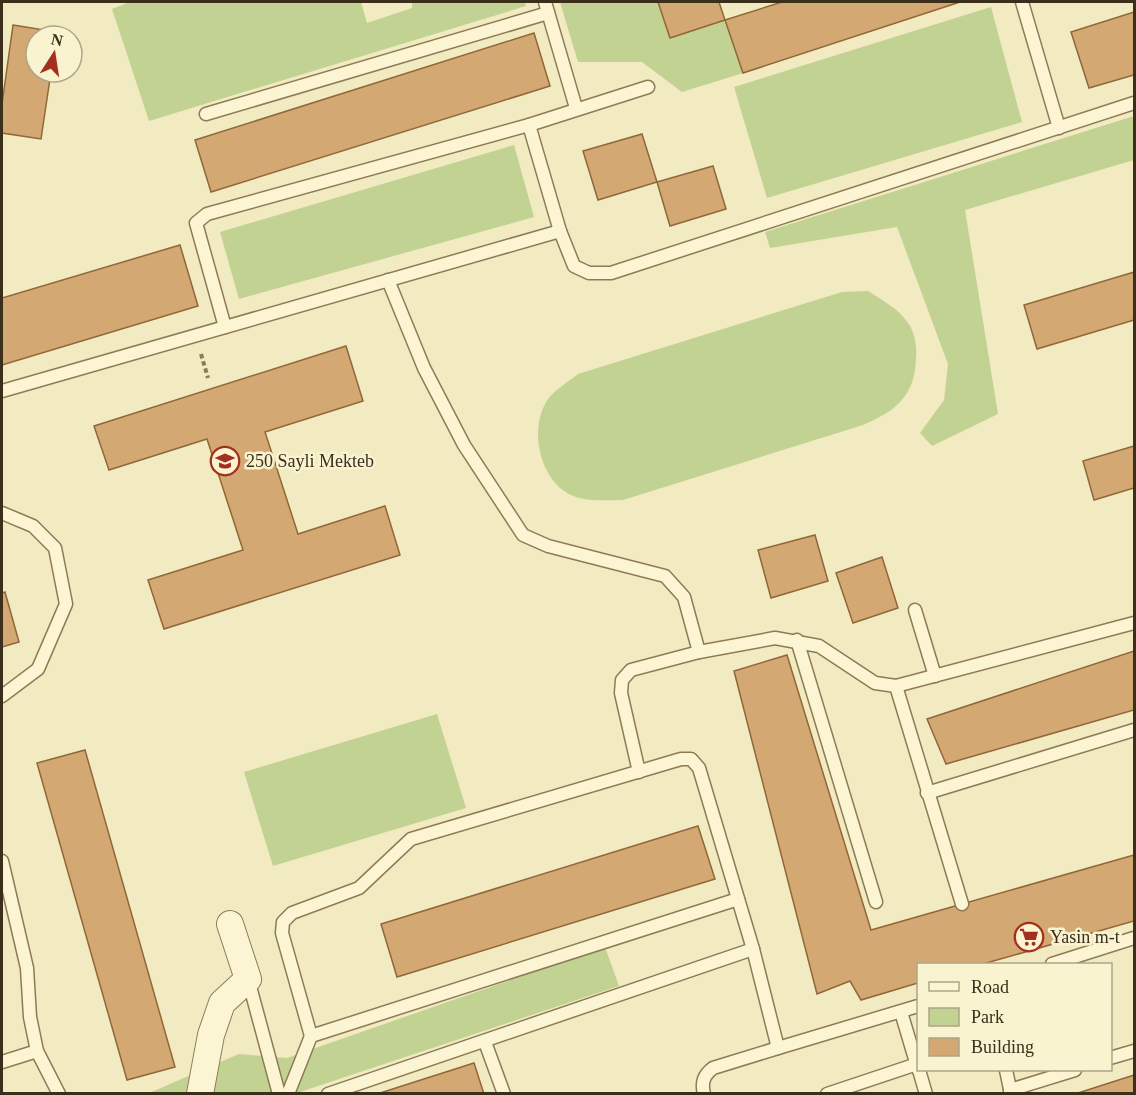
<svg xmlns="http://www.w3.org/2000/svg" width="1136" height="1095" font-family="'Times New Roman',serif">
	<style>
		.green { fill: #c2d293 }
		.building { fill: #d4a872; stroke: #8f6739; stroke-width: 1.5 }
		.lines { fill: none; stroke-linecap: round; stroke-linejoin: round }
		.lane-casing { stroke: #8d7b56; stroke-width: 15 }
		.street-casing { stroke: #8d7b56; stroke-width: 28 }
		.path { stroke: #8d7b56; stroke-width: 4; stroke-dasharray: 4.5 3; stroke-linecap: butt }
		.lane { stroke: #fcf5d4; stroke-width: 12 }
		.street { stroke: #fcf5d4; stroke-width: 26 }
		.labels { text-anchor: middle; stroke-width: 5; stroke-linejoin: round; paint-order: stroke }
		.poi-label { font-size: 18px; fill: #3b2f1c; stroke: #f9f3d0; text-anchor: start }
	</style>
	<rect width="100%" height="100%" fill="#f2eac0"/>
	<g class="green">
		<path d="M130 2H361L367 23 412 8V2H525L526 6 149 121 112 9Z"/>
		<path d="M560 2H658L670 38 725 20 743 73 682 92 642 62H578Z"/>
		<path d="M991 7 1022 122 767 198 734 87Z"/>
		<path d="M1134 116V160L965 210 998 414 932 446 920 433 944 400 948 364 897 227 770 248 765 232Z"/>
		<path d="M514 145 534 217 239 299 220 232Z"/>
		<path d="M868 291C882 300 899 309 908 323 915 332 917 348 916 358 915 396 896 411 863 425L623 500C604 500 581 503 564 491 540 474 531 432 544 406 550 392 567 383 578 374L842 292Z"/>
		<path d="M437 714 466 808 273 866 244 772Z"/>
		<path d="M605 947 619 986 297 1093 147 1094 239 1054 287 1058Z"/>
	</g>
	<g class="building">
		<path d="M658 2H719L725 20 670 38Z"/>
		<path d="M782 2H960L743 73 725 20Z"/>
		<path d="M1134 12V75L1089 88 1071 32Z"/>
		<path d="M13 25 57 32 56 36H36V72H51L41 139 2 133V104Z"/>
		<path d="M534 33 550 86 211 192 195 140Z"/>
		<path d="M642 134 657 182 598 200 583 151Z"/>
		<path d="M713 166 726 209 670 226 657 182Z"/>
		<path d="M180 245 198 306 2 365V298Z"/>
		<path d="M1134 272V323V320L1037 349 1024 305Z"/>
		<path d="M346 346 363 401 265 432 298 534 385 506 400 555 164 629 148 580 243 550 207 439 109 470 94 426Z"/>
		<path d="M1134 446V488L1094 500 1083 461Z"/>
		<path d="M815 535 828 581 771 598 758 550Z"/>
		<path d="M882 557 898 608 853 623 836 573Z"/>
		<path d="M5 592 19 642 2 647V593Z"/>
		<path d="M1134 651V710L946 764 927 719Z"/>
		<path d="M787 655 871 930 1134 855V921L983 964H918V983L861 1000 850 981 817 994 734 671Z"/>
		<path d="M85 750 175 1067 127 1080 37 763Z"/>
		<path d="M698 826 715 879 397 977 381 924Z"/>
		<path d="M474 1063 484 1094H377Z"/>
		<path d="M1134 1075V1094H1075Z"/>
	</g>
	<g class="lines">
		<g class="lane-casing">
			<g id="lane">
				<path d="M545 2 576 108"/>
				<path d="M1022 2 1059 128"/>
				<path d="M206 114 548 13"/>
				<path d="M529 125 560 231 574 266 589 273H611L1134 103"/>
				<path d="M388 280 424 368 464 445 523 535 548 546 665 576 684 597 699 652"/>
				<path d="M225 327 196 223 207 214 529 125 648 87"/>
				<path d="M2 391 560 231"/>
				<path d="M2 513 33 526 55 548 66 604 38 669 2 696"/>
				<path d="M915 610 935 676"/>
				<path d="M797 640 876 902"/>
				<path d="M896 686 962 904"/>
				<path d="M639 772 621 693 622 680 631 670 699 652 775 638 819 646 875 683 896 686 1134 623"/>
				<path d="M927 793 1134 730"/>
				<path d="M2 861 27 968 30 1017 37 1051 59 1094"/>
				<path d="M1052 964 1134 938"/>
				<path d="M248 979 279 1094"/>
				<path d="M901 1012 918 1069"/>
				<path d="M311 1036 282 933 283 922 292 913 359 888 411 839 681 759H691L699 768 753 949 778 1048 918 1006"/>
				<path d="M485 1042 504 1094"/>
				<path d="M1110 1058 1134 1051"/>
				<path d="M2 1062 37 1051"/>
				<path d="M919 1070 926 1094"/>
				<path d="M1006 1070 1011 1094"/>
				<path d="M1010 1090 1075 1070"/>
				<path d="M288 1094 311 1036 738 899"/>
				<path d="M328 1094 753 949"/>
				<path d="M704 1094C701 1082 704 1075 713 1068L778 1048"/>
				<path d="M827 1094 917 1064"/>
			</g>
		</g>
		<g class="street-casing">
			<path id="street" d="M200 1094 211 1035 222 1003 248 979 230 924"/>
		</g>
		<path class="path" d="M201 354 208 378"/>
		<use href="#lane" class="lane"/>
		<use href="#street" class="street"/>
	</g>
	<defs>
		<g id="school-ring" transform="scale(1.5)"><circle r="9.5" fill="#f9f3d0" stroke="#a3301f" stroke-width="1.5"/><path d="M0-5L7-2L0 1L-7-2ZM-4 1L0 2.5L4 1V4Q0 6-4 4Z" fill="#a3301f"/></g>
		<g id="supermarket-ring" transform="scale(1.5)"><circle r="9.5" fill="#f9f3d0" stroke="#a3301f" stroke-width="1.5"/><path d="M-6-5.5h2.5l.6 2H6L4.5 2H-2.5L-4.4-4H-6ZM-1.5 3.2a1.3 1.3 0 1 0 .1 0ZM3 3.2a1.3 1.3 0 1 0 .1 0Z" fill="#a3301f"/></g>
	</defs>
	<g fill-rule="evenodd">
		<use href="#school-ring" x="225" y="461"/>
		<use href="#supermarket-ring" x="1029" y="937"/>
	</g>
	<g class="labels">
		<g class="poi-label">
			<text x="246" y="467">250 Sayli Mekteb</text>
			<text x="1050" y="943">Yasin m-t</text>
		</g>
	</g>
	<rect width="1136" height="1095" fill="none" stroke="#3b2f1c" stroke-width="6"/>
	<rect x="917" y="963" width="195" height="108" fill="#f9f3d0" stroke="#ada588" stroke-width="1.5"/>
	<rect x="929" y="982" width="30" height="9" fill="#fcf5d4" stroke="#ada588" stroke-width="1.5"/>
	<text x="971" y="993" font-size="18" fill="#3b2f1c">Road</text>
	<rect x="929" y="1008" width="30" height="18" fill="#c2d293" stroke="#ada588" stroke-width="1.5"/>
	<text x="971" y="1023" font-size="18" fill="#3b2f1c">Park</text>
	<rect x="929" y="1038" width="30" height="18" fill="#d4a872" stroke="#ada588" stroke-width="1.5"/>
	<text x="971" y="1053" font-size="18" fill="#3b2f1c">Building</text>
	<g transform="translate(54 54) rotate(12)"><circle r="28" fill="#f9f3d0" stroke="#ada588" stroke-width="1.5"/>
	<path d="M0-4.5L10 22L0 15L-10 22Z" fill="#a3301f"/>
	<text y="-9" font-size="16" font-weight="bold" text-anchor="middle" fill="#3b2f1c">N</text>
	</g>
</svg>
